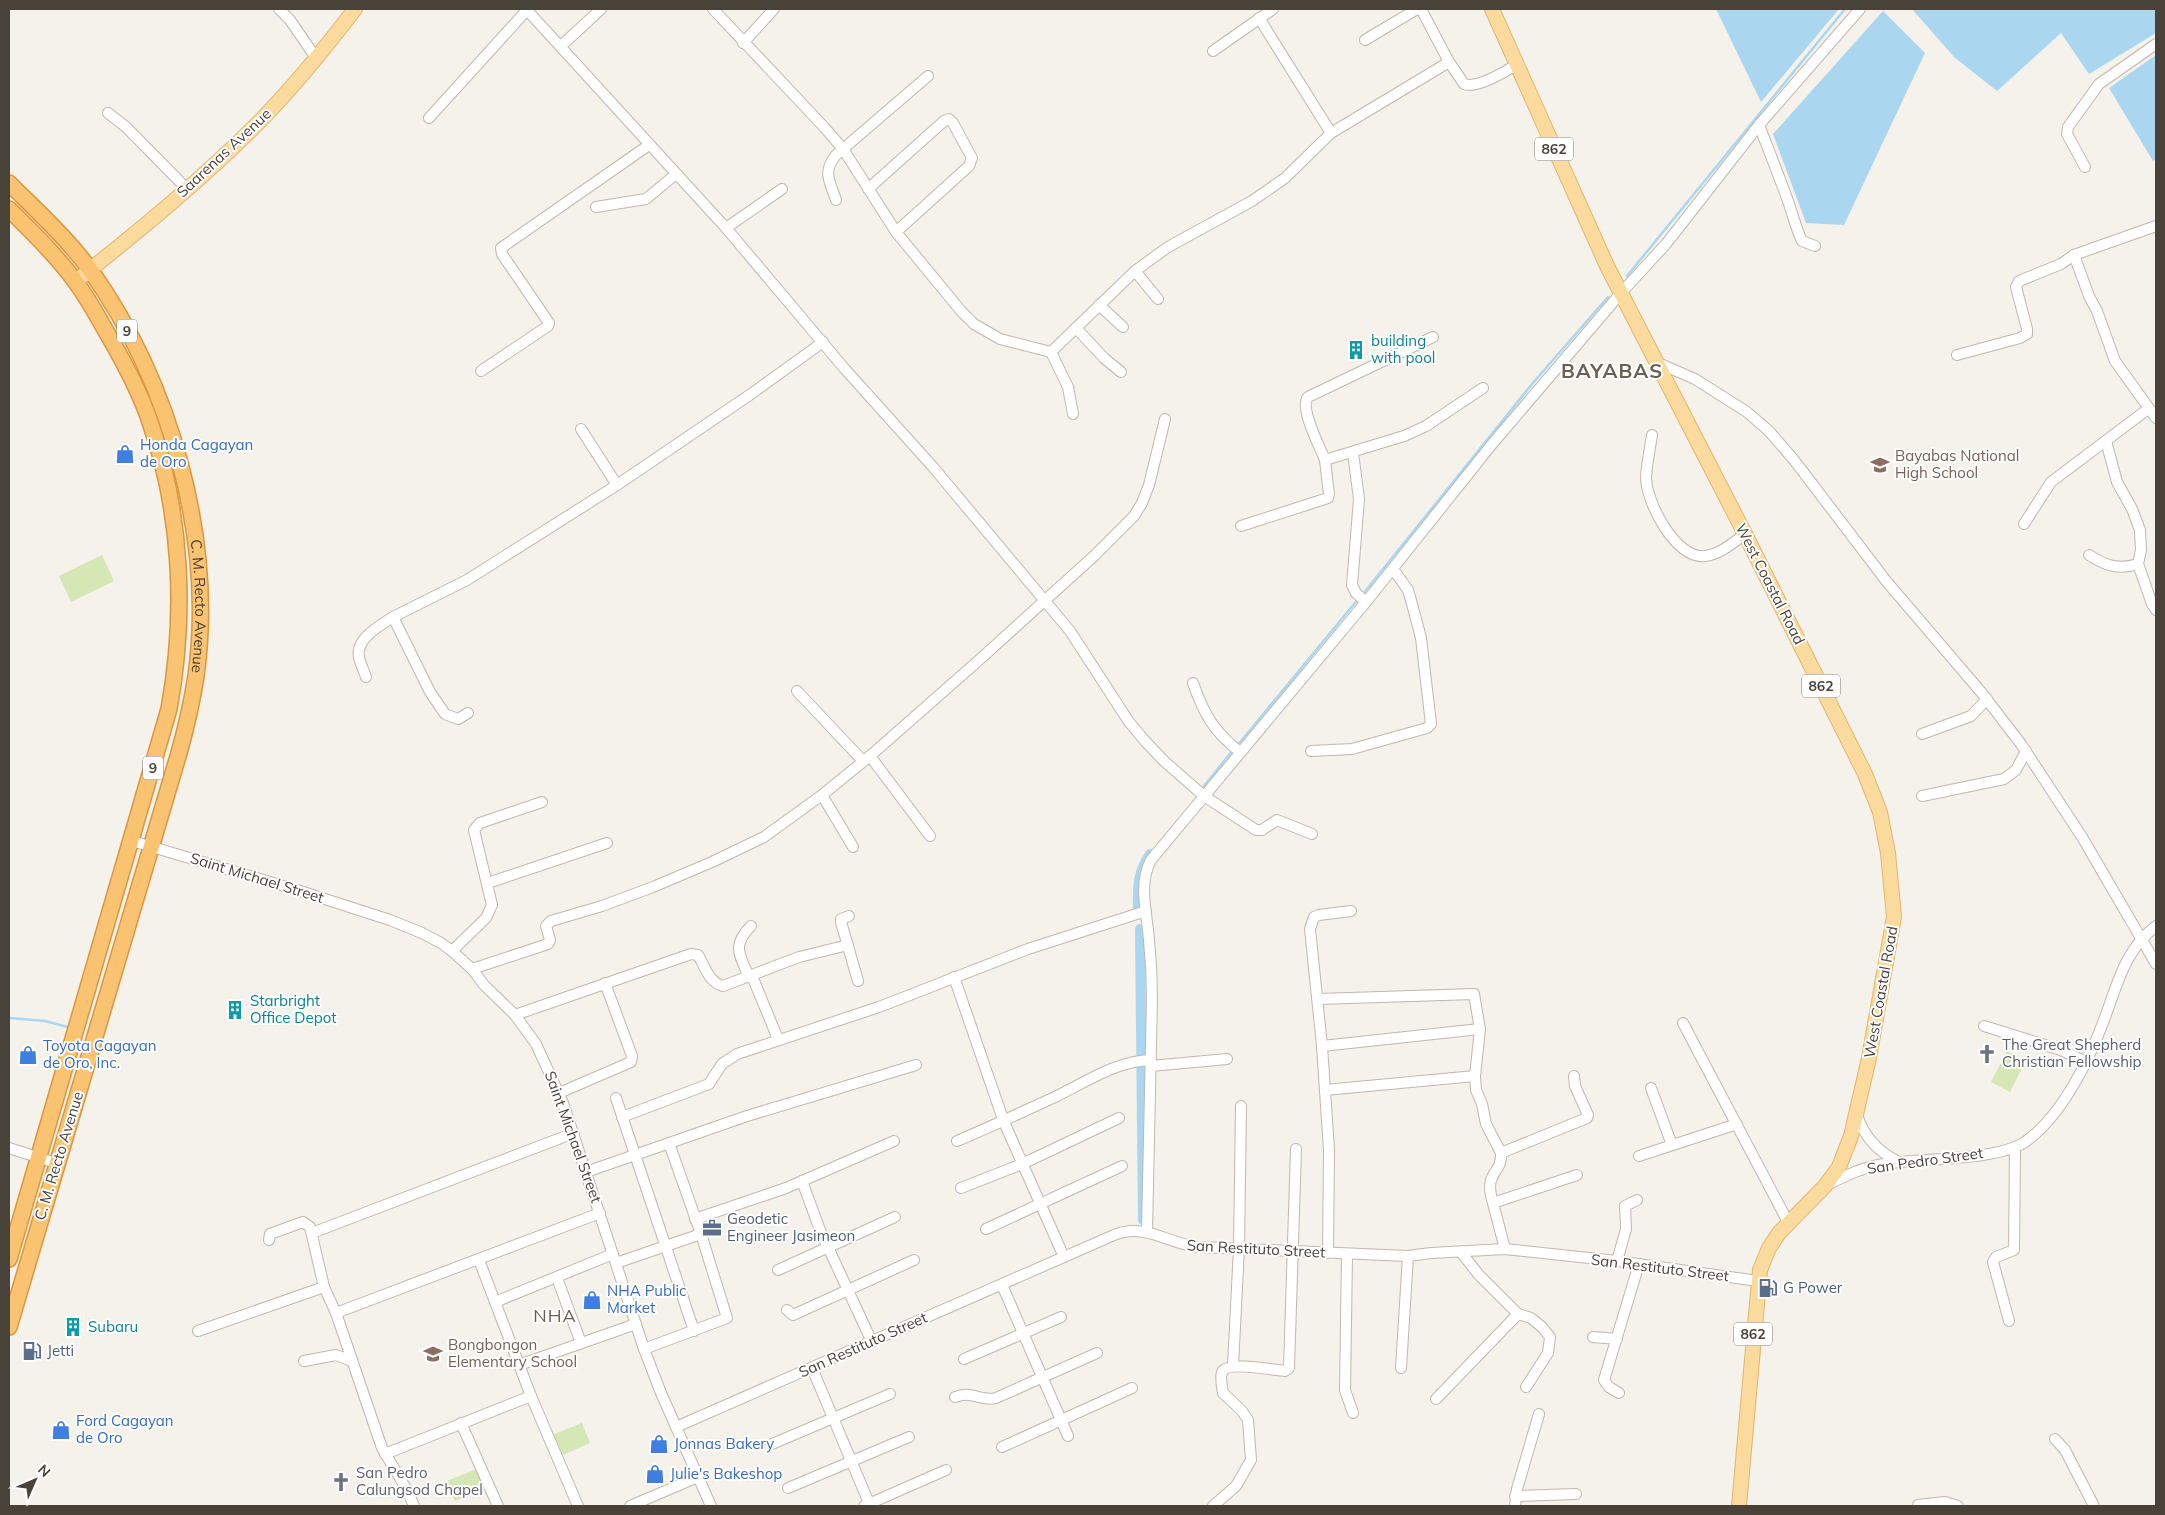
<svg xmlns="http://www.w3.org/2000/svg" width="2165" height="1515" font-family="Mulish,sans-serif">
	<style>
		.green { fill: #d4e7b5 }
		.water { fill: #aad7ef }
		.lines { fill: none; stroke-linecap: round; stroke-linejoin: round }
		.stream { stroke: #aad7ef; stroke-width: 2.5 }
		.canal { stroke: #aad7ef; stroke-width: 10 }
		.minor-casing { stroke: #c0b8ad; stroke-width: 12 }
		.major-casing { stroke: #e1b66d; stroke-width: 16 }
		.highway-casing { stroke: #d99740; stroke-width: 18 }
		.minor { stroke: #fff; stroke-width: 10 }
		.major { stroke: #fbda9e; stroke-width: 14 }
		.highway { stroke: #f9c371; stroke-width: 15 }
		.labels { text-anchor: middle; stroke-width: 4; stroke-linejoin: round; paint-order: stroke }
		.shield { fill: #fff; stroke: #807b74; stroke-width: 1 }
		.shield-label { font-size: 14px; font-weight: bold; fill: #494239 }
		.street-label { font-size: 15px; fill: #494239; stroke: #fff }
		.culture-label { font-size: 15px; fill: #0d838f; stroke: #fff; text-anchor: start }
		.shop-label { font-size: 15px; fill: #366cbe; stroke: #fff; text-anchor: start }
		.education-label { font-size: 15px; fill: #785e54; stroke: #fff; text-anchor: start }
		.worship-label { font-size: 15px; fill: #5b616d; stroke: #fff; text-anchor: start }
		.service-label { font-size: 15px; fill: #4e5e75; stroke: #fff; text-anchor: start }
		.quarter-label { font-size: 18px; letter-spacing: 1px; fill: #6b5f50; stroke: #fff }
		.district-label { font-size: 20px; font-weight: bold; letter-spacing: 1px; fill: #6b5f50; stroke: #fff }
	</style>
	<rect width="100%" height="100%" fill="#f5f1eb"/>
	<g class="green">
		<path d="M102 555 114 581 71 602 59 576Z"/>
		<path d="M2007 1051 2026 1060 2010 1092 1991 1082Z"/>
		<path d="M582 1423 590 1443 556 1458 547 1437Z"/>
		<path d="M479 1468 487 1487 455 1501 447 1481Z"/>
	</g>
	<g class="water">
		<path d="M1716 9H1839L1761 102Z"/>
		<path d="M1912 9H2156V33L2089 74 2061 33 1997 91 1954 57Z"/>
		<path d="M1883 11 1925 53 1844 225 1806 223 1773 134Z"/>
		<path d="M2156 55V159L2153 161 2109 88Z"/>
	</g>
	<g class="lines">
		<g class="stream">
			<path d="M1627 276 1845 9"/>
			<path d="M1363 594 1532 384 1608 297"/>
			<path d="M1237 746 1359 598"/>
			<path d="M1204 786 1233 750"/>
			<path d="M9 1018 45 1021 68 1027"/>
		</g>
		<g class="canal">
			<path d="M1138 912C1138 887 1136 876 1150 854"/>
			<path d="M1140 929 1143 1220"/>
		</g>
		<g class="minor-casing">
			<g id="minor">
				<path d="M279 9 290 20 316 58"/>
				<path d="M526 9 726 228 844 368 933 467 1070 631 1129 722 1145 741 1164 761 1204 796 1256 830H1262L1277 820 1312 834"/>
				<path d="M713 9 824 127 843 149 896 232 961 311 974 324 1000 339 1051 352 1135 271 1168 247 1252 201 1285 178 1331 133 1449 62"/>
				<path d="M1421 9 1449 62 1464 84C1477 89 1507 71 1517 64"/>
				<path d="M1259 18 1331 133"/>
				<path d="M1365 40 1417 9"/>
				<path d="M743 43 774 9"/>
				<path d="M561 46 601 9"/>
				<path d="M1213 51 1273 9"/>
				<path d="M108 113 126 127 187 189"/>
				<path d="M429 118 527 10"/>
				<path d="M1759 125C1769 151 1779 176 1788 201 1793 215 1796 229 1802 241L1815 246"/>
				<path d="M2085 167 2067 134 2068 127 2099 84 2156 44"/>
				<path d="M868 189 944 121 949 119 953 123 972 158 969 166 896 232"/>
				<path d="M836 200C830 182 822 172 836 155L928 76"/>
				<path d="M596 207 646 199 676 174"/>
				<path d="M726 228 782 189"/>
				<path d="M2074 255 2089 296 2097 311 2115 361 2156 418"/>
				<path d="M1135 271 1158 299"/>
				<path d="M1099 305 1123 327"/>
				<path d="M1076 328 1104 358 1121 372"/>
				<path d="M1433 337 1308 397C1299 408 1320 447 1325 460L1404 436 1426 426 1483 388"/>
				<path d="M1051 352 1068 387 1073 414"/>
				<path d="M1957 355 2020 338 2027 334V329L2016 287 2019 281 2061 264 2074 255 2156 226"/>
				<path d="M1656 362 1695 379 1747 412 1769 431 1794 460 1887 582 1981 692 2021 744 2082 837 2156 964"/>
				<path d="M481 371 548 326 549 323 502 254 501 248 649 145"/>
				<path d="M581 429 617 485"/>
				<path d="M1652 435C1650 448 1647 463 1646 477 1646 502 1676 560 1705 556 1719 555 1734 542 1745 534"/>
				<path d="M2106 441 2117 482 2132 509 2140 530 2141 550 2138 564 2152 604 2156 610"/>
				<path d="M1353 453 1359 499 1352 585 1356 593 1366 602"/>
				<path d="M2024 524 2051 482 2148 409"/>
				<path d="M1241 526 1328 498 1329 494 1325 460"/>
				<path d="M2089 555C2106 566 2119 570 2138 564"/>
				<path d="M366 677C364 671 361 665 359 658 355 639 379 626 393 617"/>
				<path d="M1193 683C1204 714 1213 731 1240 752"/>
				<path d="M797 691 863 761"/>
				<path d="M468 713 458 719 445 714 430 692 393 617 467 580 617 485 751 394 823 342"/>
				<path d="M1922 734 1971 716 1987 699"/>
				<path d="M1311 751 1352 749 1427 728 1431 724 1421 638 1412 604 1408 590 1393 569"/>
				<path d="M870 756 930 836"/>
				<path d="M822 795 853 847"/>
				<path d="M1922 796 2004 779 2016 770 2026 751"/>
				<path d="M132 841 297 890 390 920 422 933 441 943 452 951 472 969 484 985 515 1015 536 1044 563 1103 644 1349 661 1393 711 1506"/>
				<path d="M488 883 607 843"/>
				<path d="M849 916 841 919V922L858 981"/>
				<path d="M452 951 486 918 492 905 474 830 480 823 542 802"/>
				<path d="M472 969 548 944 550 940 546 926 551 921 602 906 653 887 712 862 764 837 822 795 870 756 978 661 1094 556 1134 516 1142 503 1149 485 1165 419"/>
				<path d="M752 976 778 1039"/>
				<path d="M749 977C740 955 731 946 751 926"/>
				<path d="M954 977 1004 1122 1064 1257"/>
				<path d="M1318 999 1474 994 1480 1029 1475 1076 1476 1090 1482 1104 1486 1124 1501 1153"/>
				<path d="M515 1015 691 954 698 955C705 966 708 982 723 986L799 957 848 945"/>
				<path d="M1683 1023 1788 1222"/>
				<path d="M1984 1026 2061 1050 2086 1062"/>
				<path d="M1322 1046 1480 1029"/>
				<path d="M1151 1066 1227 1059"/>
				<path d="M1651 1088 1672 1145"/>
				<path d="M1325 1090 1475 1076"/>
				<path d="M559 1093 631 1062 632 1056 605 983"/>
				<path d="M616 1098 694 1331"/>
				<path d="M1857 1115C1864 1137 1878 1152 1899 1162"/>
				<path d="M622 1117 709 1084 722 1064 737 1054 879 1007 1028 949 1146 911"/>
				<path d="M957 1141C990 1127 1022 1112 1055 1097 1086 1082 1116 1061 1151 1060"/>
				<path d="M9 1148 56 1163"/>
				<path d="M1639 1156 1737 1124"/>
				<path d="M586 1172 747 1116 916 1065"/>
				<path d="M802 1181 820 1230 872 1342"/>
				<path d="M1827 1185C1845 1176 1863 1167 1884 1164 1920 1158 1996 1161 2025 1142 2061 1117 2089 1061 2104 1020 2118 983 2124 951 2156 926"/>
				<path d="M961 1188 1022 1164 1119 1118"/>
				<path d="M1493 1203C1483 1170 1502 1176 1501 1153L1587 1118 1588 1115 1575 1086 1574 1076"/>
				<path d="M695 1219 786 1188 894 1141"/>
				<path d="M986 1229 1122 1166"/>
				<path d="M1147 1232 1152 998C1152 979 1151 959 1149 940 1147 913 1138 884 1151 860L1366 602 1493 443 1621 293 1666 244 1759 125 1860 9"/>
				<path d="M312 1233 574 1133"/>
				<path d="M269 1240 270 1234 303 1222 310 1227 324 1287 336 1313 382 1448 407 1490 414 1506"/>
				<path d="M1505 1249 1493 1203 1577 1175"/>
				<path d="M1461 1252 1478 1274 1518 1314 1531 1318 1542 1327 1550 1337 1548 1353 1526 1387"/>
				<path d="M1328 1253 1329 1150 1322 1046 1310 929 1314 917 1319 915 1351 911"/>
				<path d="M1347 1255 1345 1390 1353 1413"/>
				<path d="M479 1260 531 1396"/>
				<path d="M1617 1261 1626 1229 1625 1206 1637 1200"/>
				<path d="M616 1263 701 1234"/>
				<path d="M778 1270 895 1217"/>
				<path d="M557 1278 581 1343"/>
				<path d="M1002 1285 1068 1436"/>
				<path d="M495 1302 613 1254"/>
				<path d="M787 1310 793 1315 914 1260"/>
				<path d="M336 1313 600 1213"/>
				<path d="M2009 1321 1993 1262 1996 1257 2014 1250 2015 1148"/>
				<path d="M198 1331 324 1287"/>
				<path d="M1593 1337 1617 1339"/>
				<path d="M644 1349 727 1318 701 1234 669 1143"/>
				<path d="M964 1359 1061 1317"/>
				<path d="M304 1361 336 1355 352 1361"/>
				<path d="M519 1365 636 1324"/>
				<path d="M1233 1366 1239 1248 1241 1106"/>
				<path d="M812 1368 869 1503"/>
				<path d="M1401 1368 1408 1256"/>
				<path d="M1619 1393 1609 1387 1604 1380 1639 1264"/>
				<path d="M955 1397C972 1390 980 1402 996 1398L1097 1353"/>
				<path d="M1436 1399 1518 1314"/>
				<path d="M461 1423 498 1506"/>
				<path d="M676 1427 1114 1235C1145 1222 1168 1244 1198 1247L1408 1256 1431 1253 1505 1249 1617 1261 1758 1281"/>
				<path d="M2055 1439 2065 1450 2094 1506"/>
				<path d="M772 1444 890 1394"/>
				<path d="M1002 1447 1132 1388"/>
				<path d="M385 1454 531 1396 578 1506"/>
				<path d="M788 1488 909 1437"/>
				<path d="M1515 1496 1576 1494"/>
				<path d="M1918 1505 1945 1502 1958 1506"/>
				<path d="M630 1506 698 1477"/>
				<path d="M864 1506 946 1470"/>
				<path d="M1213 1506 1236 1486 1251 1460 1248 1420 1242 1411 1223 1393C1222 1387 1220 1378 1222 1372 1227 1361 1273 1370 1285 1371L1289 1368 1296 1149"/>
				<path d="M1515 1506 1517 1489 1539 1414"/>
			</g>
		</g>
		<g class="major-casing">
			<g id="major">
				<path d="M1492 9 1607 266 1745 534 1865 774 1880 812 1888 853 1894 917 1869 1058 1851 1136 1839 1167 1825 1186 1779 1233 1769 1248 1760 1270 1739 1506"/>
				<path d="M76 281C140 230 204 178 262 119 295 85 326 47 355 9"/>
			</g>
		</g>
		<g class="highway-casing">
			<g id="highway">
				<path id="s1" d="M9 183C37 211 68 239 91 271 170 383 215 539 196 676 192 702 186 728 179 753L9 1327"/>
				<path d="M9 209C32 232 56 255 75 281 87 297 97 315 107 333 124 362 141 393 151 425 182 515 186 616 169 709L9 1259"/>
			</g>
		</g>
		<use href="#minor" class="minor"/>
		<use href="#major" class="major"/>
		<use href="#highway" class="highway"/>
	</g>
	<defs>
		<g id="building-bare" transform="scale(1.5)"><path d="M-4-6H4V6H1V3H-1V6H-4ZM-2.5-4.3h1.7v1.8h-1.7ZM.8-4.3h1.7v1.8H.8ZM-2.5-1h1.7V.8h-1.7ZM.8-1h1.7V.8H.8Z" fill="#0f9aa8" stroke="#fff" stroke-width="2.5" paint-order="stroke"/></g>
		<g id="shop-bare" transform="scale(1.5)"><path d="M-5-2.5h2.3a2.7 3.5 0 0 1 5.4 0H5L5.5 6h-11ZM-1.5-2.5h3a1.5 2.3 0 0 0-3 0Z" fill="#3f7fe0" stroke="#fff" stroke-width="2.5" paint-order="stroke"/></g>
		<g id="school-bare" transform="scale(1.5)"><path d="M0-5L7-2L0 1L-7-2ZM-4 1L0 2.5L4 1V4Q0 6-4 4Z" fill="#8d6e63" stroke="#fff" stroke-width="2.5" paint-order="stroke"/></g>
		<g id="church-bare" transform="scale(1.5)"><path d="M-1.2-6h2.4v3.5h3.3v2.4h-3.3V6h-2.4V-.1h-3.3v-2.4h3.3Z" fill="#6b7280" stroke="#fff" stroke-width="2.5" paint-order="stroke"/></g>
		<g id="office-bare" transform="scale(1.5)"><path d="M-6-3h4V-5.5h4V-3h4V5H-6ZM-1-4.5V-3h2v-1.5ZM-6 0V1H6V0Z" fill="#5c6f8a" stroke="#fff" stroke-width="2.5" paint-order="stroke"/></g>
		<g id="fuel-bare" transform="scale(1.5)"><path d="M-5.5-6h7V0h2V4h1.3V-2.5L3-4.5l.8-.8L6-3V5H2.5V1h-1V6h-7ZM-4.2-4.7v3.2H.2V-4.7Z" fill="#5c6f8a" stroke="#fff" stroke-width="2.5" paint-order="stroke"/></g>
	</defs>
	<g fill-rule="evenodd">
		<use href="#building-bare" x="1356" y="350"/>
		<use href="#shop-bare" x="125" y="454"/>
		<use href="#school-bare" x="1880" y="465"/>
		<use href="#building-bare" x="235" y="1010"/>
		<use href="#church-bare" x="1987" y="1054"/>
		<use href="#shop-bare" x="28" y="1055"/>
		<use href="#office-bare" x="712" y="1228"/>
		<use href="#fuel-bare" x="1768" y="1288"/>
		<use href="#shop-bare" x="592" y="1300"/>
		<use href="#building-bare" x="73" y="1327"/>
		<use href="#fuel-bare" x="32" y="1351"/>
		<use href="#school-bare" x="433" y="1354"/>
		<use href="#shop-bare" x="61" y="1430"/>
		<use href="#shop-bare" x="659" y="1444"/>
		<use href="#shop-bare" x="655" y="1474"/>
		<use href="#church-bare" x="341" y="1482"/>
	</g>
	<g class="labels">
		<g class="shield">
			<rect x="1535" y="137.5" width="38" height="23" rx="4"/>
			<rect x="117" y="319.5" width="20" height="23" rx="4"/>
			<rect x="1802" y="674.5" width="38" height="23" rx="4"/>
			<rect x="143" y="756.5" width="20" height="23" rx="4"/>
			<rect x="1734" y="1322.5" width="38" height="23" rx="4"/>
		</g>
		<g class="shield-label">
			<text x="1554" y="154">862</text>
			<text x="127" y="336">9</text>
			<text x="1821" y="691">862</text>
			<text x="153" y="773">9</text>
			<text x="1753" y="1339">862</text>
		</g>
		<g class="street-label">
			<text transform="translate(224 153) rotate(-43)" y="5">Saarenas Avenue</text>
			<text transform="translate(1770 584) rotate(63)" y="5">West Coastal Road</text>
			<text dy="5" stroke="none"><textPath href="#s1" startOffset="478">C. M. Recto Avenue</textPath></text>
			<text transform="translate(257 878) rotate(17)" y="5">Saint Michael Street</text>
			<text transform="translate(1881 992) rotate(-80)" y="5">West Coastal Road</text>
			<text transform="translate(573 1137) rotate(70)" y="5">Saint Michael Street</text>
			<text transform="translate(59 1156) rotate(-73)" y="5">C. M. Recto Avenue</text>
			<text transform="translate(1925 1161) rotate(-8)" y="5">San Pedro Street</text>
			<text transform="translate(1256 1249) rotate(3)" y="5">San Restituto Street</text>
			<text transform="translate(1660 1268) rotate(7)" y="5">San Restituto Street</text>
			<text transform="translate(863 1345) rotate(-24)" y="5">San Restituto Street</text>
		</g>
		<g class="culture-label">
			<text x="1371" y="346">building<tspan x="1371" dy="17">with pool</tspan></text>
			<text x="250" y="1006">Starbright<tspan x="250" dy="17">Office Depot</tspan></text>
			<text x="88" y="1332">Subaru</text>
		</g>
		<g class="shop-label">
			<text x="140" y="450">Honda Cagayan<tspan x="140" dy="17">de Oro</tspan></text>
			<text x="43" y="1051">Toyota Cagayan<tspan x="43" dy="17">de Oro, Inc.</tspan></text>
			<text x="607" y="1296">NHA Public<tspan x="607" dy="17">Market</tspan></text>
			<text x="76" y="1426">Ford Cagayan<tspan x="76" dy="17">de Oro</tspan></text>
			<text x="674" y="1449">Jonnas Bakery</text>
			<text x="670" y="1479">Julie's Bakeshop</text>
		</g>
		<g class="education-label">
			<text x="1895" y="461">Bayabas National<tspan x="1895" dy="17">High School</tspan></text>
			<text x="448" y="1350">Bongbongon<tspan x="448" dy="17">Elementary School</tspan></text>
		</g>
		<g class="worship-label">
			<text x="2002" y="1050">The Great Shepherd<tspan x="2002" dy="17">Christian Fellowship</tspan></text>
			<text x="356" y="1478">San Pedro<tspan x="356" dy="17">Calungsod Chapel</tspan></text>
		</g>
		<g class="service-label">
			<text x="727" y="1224">Geodetic<tspan x="727" dy="17">Engineer Jasimeon</tspan></text>
			<text x="1783" y="1293">G Power</text>
			<text x="47" y="1356">Jetti</text>
		</g>
		<g class="quarter-label">
			<text x="555" y="1322">NHA</text>
		</g>
		<g class="district-label">
			<text x="1612" y="378">BAYABAS</text>
		</g>
	</g>
	<rect width="2165" height="1515" fill="none" stroke="#494239" stroke-width="20"/>
	<g transform="translate(35 1480) rotate(45)" stroke="#ffffff" stroke-width="4" paint-order="stroke">
	<path d="M0-4L9 19L0 12L-9 19Z" fill="#494239"/>
	<text y="-8" font-size="14" font-weight="bold" text-anchor="middle" fill="#494239">N</text>
	</g>
</svg>
